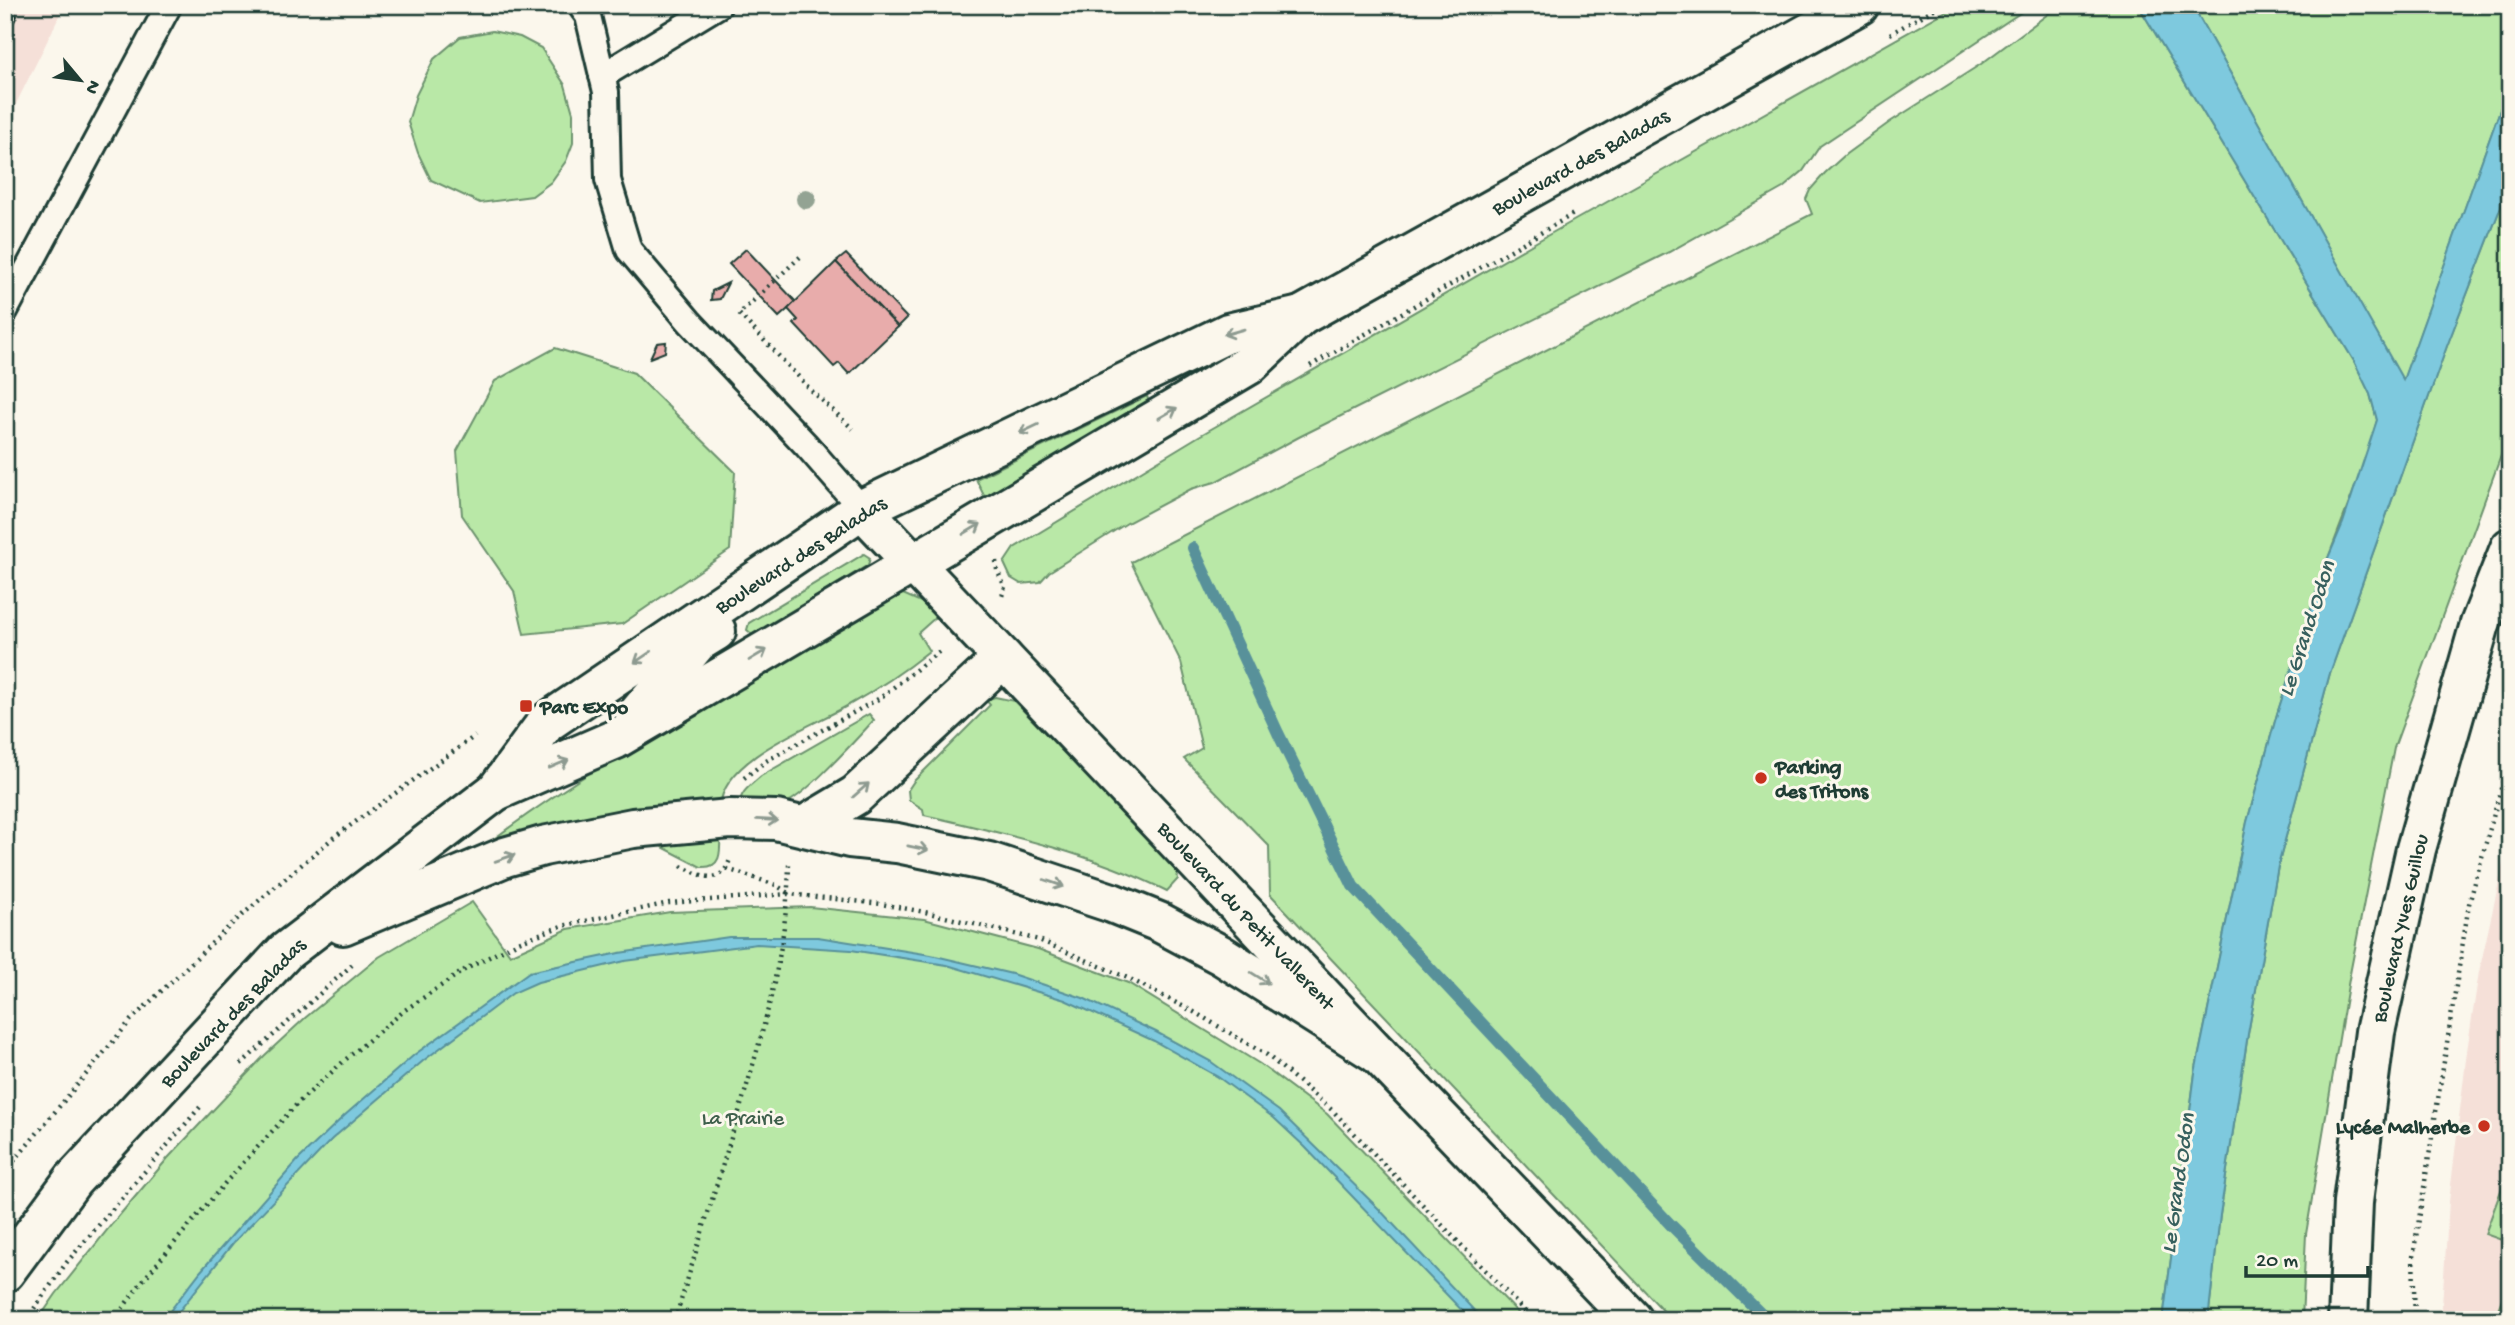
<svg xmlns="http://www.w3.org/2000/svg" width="2515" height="1325" font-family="'Gochi Hand',sans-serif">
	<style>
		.built { fill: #f5e0d8 }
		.green { fill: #b9e8a7; stroke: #6c926e; stroke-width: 2 }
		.water { fill: #7ec9de; stroke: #58919a; stroke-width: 2 }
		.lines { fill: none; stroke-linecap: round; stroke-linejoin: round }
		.stream { stroke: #58919a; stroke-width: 12 }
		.building { fill: #e8acab; stroke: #1f3d34; stroke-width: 2 }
		.service-casing { stroke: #1f3d34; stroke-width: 30 }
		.secondary-casing { stroke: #1f3d34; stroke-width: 44 }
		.path { stroke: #1f3d34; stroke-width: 4.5; stroke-dasharray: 2 5; stroke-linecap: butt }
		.service { stroke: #fbf7ec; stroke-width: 24 }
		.secondary { stroke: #fbf7ec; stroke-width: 38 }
		.rail { stroke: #1f3d34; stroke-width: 5; stroke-dasharray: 10 5; stroke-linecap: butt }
		.tree { fill: #93a393 }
		.oneway { stroke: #8d9a90 }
		.poi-dot { fill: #c8321e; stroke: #fbf7ec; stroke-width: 2.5 }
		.labels { text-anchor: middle; stroke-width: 6; stroke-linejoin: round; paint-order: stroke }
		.street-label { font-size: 21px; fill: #1f3d34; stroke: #fbf7ec }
		.poi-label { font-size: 21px; font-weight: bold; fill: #1f3d34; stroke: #fbf7ec; text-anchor: start }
		.park-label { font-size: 21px; fill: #3e5f4b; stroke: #fbf7ec }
		.water-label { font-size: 23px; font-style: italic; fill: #37605e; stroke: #fbf7ec }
	</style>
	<rect width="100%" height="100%" fill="#fbf7ec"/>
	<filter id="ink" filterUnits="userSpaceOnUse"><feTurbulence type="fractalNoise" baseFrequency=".0143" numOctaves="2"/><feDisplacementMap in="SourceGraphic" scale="14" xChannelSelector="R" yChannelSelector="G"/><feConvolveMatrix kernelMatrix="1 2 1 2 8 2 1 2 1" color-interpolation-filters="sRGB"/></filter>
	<g filter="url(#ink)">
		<g class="built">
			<path d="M5 5H65L5 126Z"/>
			<path d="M2510 832V1320H2441L2449 1202 2467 1051 2479 972Z"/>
		</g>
		<g class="green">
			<path d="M1957 5H2032L1820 146 1803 171 1783 188 1669 252 1299 437 1215 482 1191 489 1127 523 1049 572 1040 582 1021 584 1011 578 1004 563 1014 548 1199 436 1543 238Z"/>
			<path d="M2060 5H2138L2354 361 2370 394 2377 420 2368 453 2328 558 2277 714 2247 822 2195 1073 2163 1320H1672L1270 894 1269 846 1184 759 1202 748 1181 662 1131 562 1812 214 1806 199 1810 190 1825 173 1846 154 1890 122 1981 64Z"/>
			<path d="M2192 5H2510V82L2403 381Z"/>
			<path d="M492 31 520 37 541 48 565 85 573 113V143L566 161 551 182 532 196 480 203 431 180 418 153 408 122 416 95 434 59 460 37Z"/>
			<path d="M2510 183V431L2394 748 2349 979 2306 1234 2302 1320H2208L2220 1215 2248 1034 2278 866 2330 673 2447 346Z"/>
			<path d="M555 348 634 373 735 472 730 550 622 624 524 634 514 591 462 515 457 451 495 381Z"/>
			<path d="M1147 396 1150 406 986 500 976 479Z"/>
			<path d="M864 554 870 558 868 565 753 635 747 630 749 623Z"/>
			<path d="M903 594 921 602 937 616 918 633 929 651C903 672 876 690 847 706 810 727 723 758 720 807L501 847 495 838C617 747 754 677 886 600Z"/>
			<path d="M995 697 1014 701 1131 821 1177 872 1178 879 1167 891C1091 853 1006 834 924 815L923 809 909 800 908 790 914 781 990 705 986 700Z"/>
			<path d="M869 714 874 720C858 737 802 800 783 804 770 808 753 805 739 806 740 791 751 785 761 776Z"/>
			<path d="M720 831C720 847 724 869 701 867L651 841Z"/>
			<path d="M472 902 510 955 568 929 670 912 810 907 924 919 1038 949 1128 983 1260 1064 1327 1114 1525 1320H38L56 1294 112 1224 168 1158 264 1056 305 1018 379 957Z"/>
			<path d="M2510 1166V1243L2485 1234Z"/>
			<path d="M2508 1283 2510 1320H2494Z"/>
		</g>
		<g class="water">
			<path d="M2138 5H2192L2403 380 2510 82V183L2447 346 2330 673 2278 866 2248 1034 2220 1215 2208 1320H2163L2195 1073 2247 822 2277 714 2325 565 2343 523 2377 420 2370 394 2354 361Z"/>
			<path d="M729 937H818L931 955 1012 974 1083 998 1156 1032 1210 1061 1279 1111 1378 1208 1483 1320H1471L1305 1147 1274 1118 1218 1077 1154 1041 1065 1000 947 965 851 950 757 944 625 961 538 982 513 993 423 1061 332 1139 234 1242 172 1320H163L200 1272 298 1160 344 1116 414 1055 529 972 619 953Z"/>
		</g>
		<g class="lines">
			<path class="stream" d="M1193 548 1278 733 1353 886 1670 1224 1767 1320"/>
		</g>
		<g class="building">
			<path d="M746 249 796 302 779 317 729 264Z"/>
			<path d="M846 254 907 318 898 327 836 262Z"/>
			<path d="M836 262 898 327 849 374 839 363 834 367 794 324 798 320 788 309Z"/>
			<path d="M728 283 720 299 711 300 712 291Z"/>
			<path d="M666 342 665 352 650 358 657 343Z"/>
		</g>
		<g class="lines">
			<g class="service-casing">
				<g id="service">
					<path d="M580 5 588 16 606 92 608 180 629 250 689 321 807 446 862 509"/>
					<path d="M602 76 719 5"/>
					<path d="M5 311 169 5"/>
				</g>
			</g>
			<g class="secondary-casing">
				<g id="secondary">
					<path d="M862 509 1378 1054 1633 1320"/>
					<path d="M635 717 698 642 716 631"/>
					<path d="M496 791 546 723 862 509 1228 333 1301 316"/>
					<path d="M804 826 856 795 1003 658"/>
					<path d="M343 925 505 857 543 846 633 828 730 819 776 820 850 838 897 843 989 862 1112 903 1159 922 1221 955 1378 1054"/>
					<path d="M5 1272 73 1180 285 952 496 791 616 739 1249 365 1301 316 1859 5"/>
					<path d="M2348 1320 2353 1202 2375 1032 2416 849 2480 624 2510 548"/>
				</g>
			</g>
			<g class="path">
				<path d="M1890 34 1941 5"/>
				<path d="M800 257 739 314 813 392 853 429"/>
				<path d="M1310 366 1575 213"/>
				<path d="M996 561 997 570 1005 587 1001 599"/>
				<path d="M744 778 766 761 880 698 941 650"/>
				<path d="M681 866C700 875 721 888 730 859"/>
				<path d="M727 869 776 885 788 893"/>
				<path d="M241 1064 352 965"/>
				<path d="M5 1172 131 1020 235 921 333 838 475 736"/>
				<path d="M26 1320 67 1262 201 1106"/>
				<path d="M114 1320 144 1279 225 1183 297 1104 345 1060 405 1010 466 969 518 942 562 926 669 903 788 894 881 904 925 912 1039 940 1130 979 1194 1012 1267 1055 1333 1111 1533 1320"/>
				<path d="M675 1320C695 1255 715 1190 735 1125 761 1040 787 954 789 864"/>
				<path d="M2415 1320 2413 1257 2469 904 2510 756"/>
			</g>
			<use href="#service" class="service"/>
			<use href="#secondary" class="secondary"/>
			<path class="rail" d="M5 36 21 5"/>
		</g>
		<circle class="tree" cx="806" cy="199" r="10"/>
		<defs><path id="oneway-shaft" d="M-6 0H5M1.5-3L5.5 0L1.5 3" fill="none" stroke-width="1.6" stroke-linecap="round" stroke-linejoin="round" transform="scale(1.75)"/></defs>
		<g class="oneway">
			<use href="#oneway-shaft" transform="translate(1234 332) rotate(164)"/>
			<use href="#oneway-shaft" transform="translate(1168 413) rotate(-30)"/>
			<use href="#oneway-shaft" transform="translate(1029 429) rotate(154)"/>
			<use href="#oneway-shaft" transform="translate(972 529) rotate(-31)"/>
			<use href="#oneway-shaft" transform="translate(758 655) rotate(-31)"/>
			<use href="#oneway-shaft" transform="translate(643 657) rotate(146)"/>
			<use href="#oneway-shaft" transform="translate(559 764) rotate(-23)"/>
			<use href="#oneway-shaft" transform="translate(861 790) rotate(-41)"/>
			<use href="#oneway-shaft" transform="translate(767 820) rotate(3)"/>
			<use href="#oneway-shaft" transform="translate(918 848) rotate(12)"/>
			<use href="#oneway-shaft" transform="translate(505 858) rotate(-19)"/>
			<use href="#oneway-shaft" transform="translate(1054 883) rotate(19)"/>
			<use href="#oneway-shaft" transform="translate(1260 978) rotate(32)"/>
		</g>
	</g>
	<g class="poi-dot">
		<rect x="519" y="699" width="14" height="14" rx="3.5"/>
		<circle cx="1761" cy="778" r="7"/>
		<circle cx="2484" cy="1126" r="7"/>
	</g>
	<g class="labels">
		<g class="street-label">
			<text transform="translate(1580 161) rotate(-29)" y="7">Boulevard des Baladas</text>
			<text transform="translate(800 554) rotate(-33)" y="7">Boulevard des Baladas</text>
			<text transform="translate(1247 915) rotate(47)" y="7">Boulevard du Petit Vallerent</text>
			<text transform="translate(2399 928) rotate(-77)" y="7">Boulevard Yves Guillou</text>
			<text transform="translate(232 1012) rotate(-46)" y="7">Boulevard des Baladas</text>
		</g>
		<g class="poi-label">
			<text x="540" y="713">Parc Expo</text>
			<text x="1775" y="773">Parking<tspan x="1775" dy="24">des Tritons</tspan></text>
			<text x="2470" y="1133" text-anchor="end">Lycée Malherbe</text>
		</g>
		<g class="park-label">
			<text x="743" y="1124">La Prairie</text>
		</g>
		<g class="water-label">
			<text transform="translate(2305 628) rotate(-72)" y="8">Le Grand Odon</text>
			<text transform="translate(2176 1183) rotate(-82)" y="8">Le Grand Odon</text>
		</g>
	</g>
	<rect width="2515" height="1325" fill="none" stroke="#fbf7ec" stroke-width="28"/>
	<rect x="14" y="14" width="2487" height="1297" fill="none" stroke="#1f3d34" stroke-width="2.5" filter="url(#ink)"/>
	<g transform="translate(80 80) rotate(119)" stroke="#fbf7ec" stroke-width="5" paint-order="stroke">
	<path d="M0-5L12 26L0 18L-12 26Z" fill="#1f3d34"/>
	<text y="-10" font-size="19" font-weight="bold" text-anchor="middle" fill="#1f3d34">N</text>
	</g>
	<path d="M2246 1266v10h122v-10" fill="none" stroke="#1f3d34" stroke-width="3.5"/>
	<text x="2256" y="1266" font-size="21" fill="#1f3d34" stroke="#fbf7ec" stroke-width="5" paint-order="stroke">20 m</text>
</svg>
